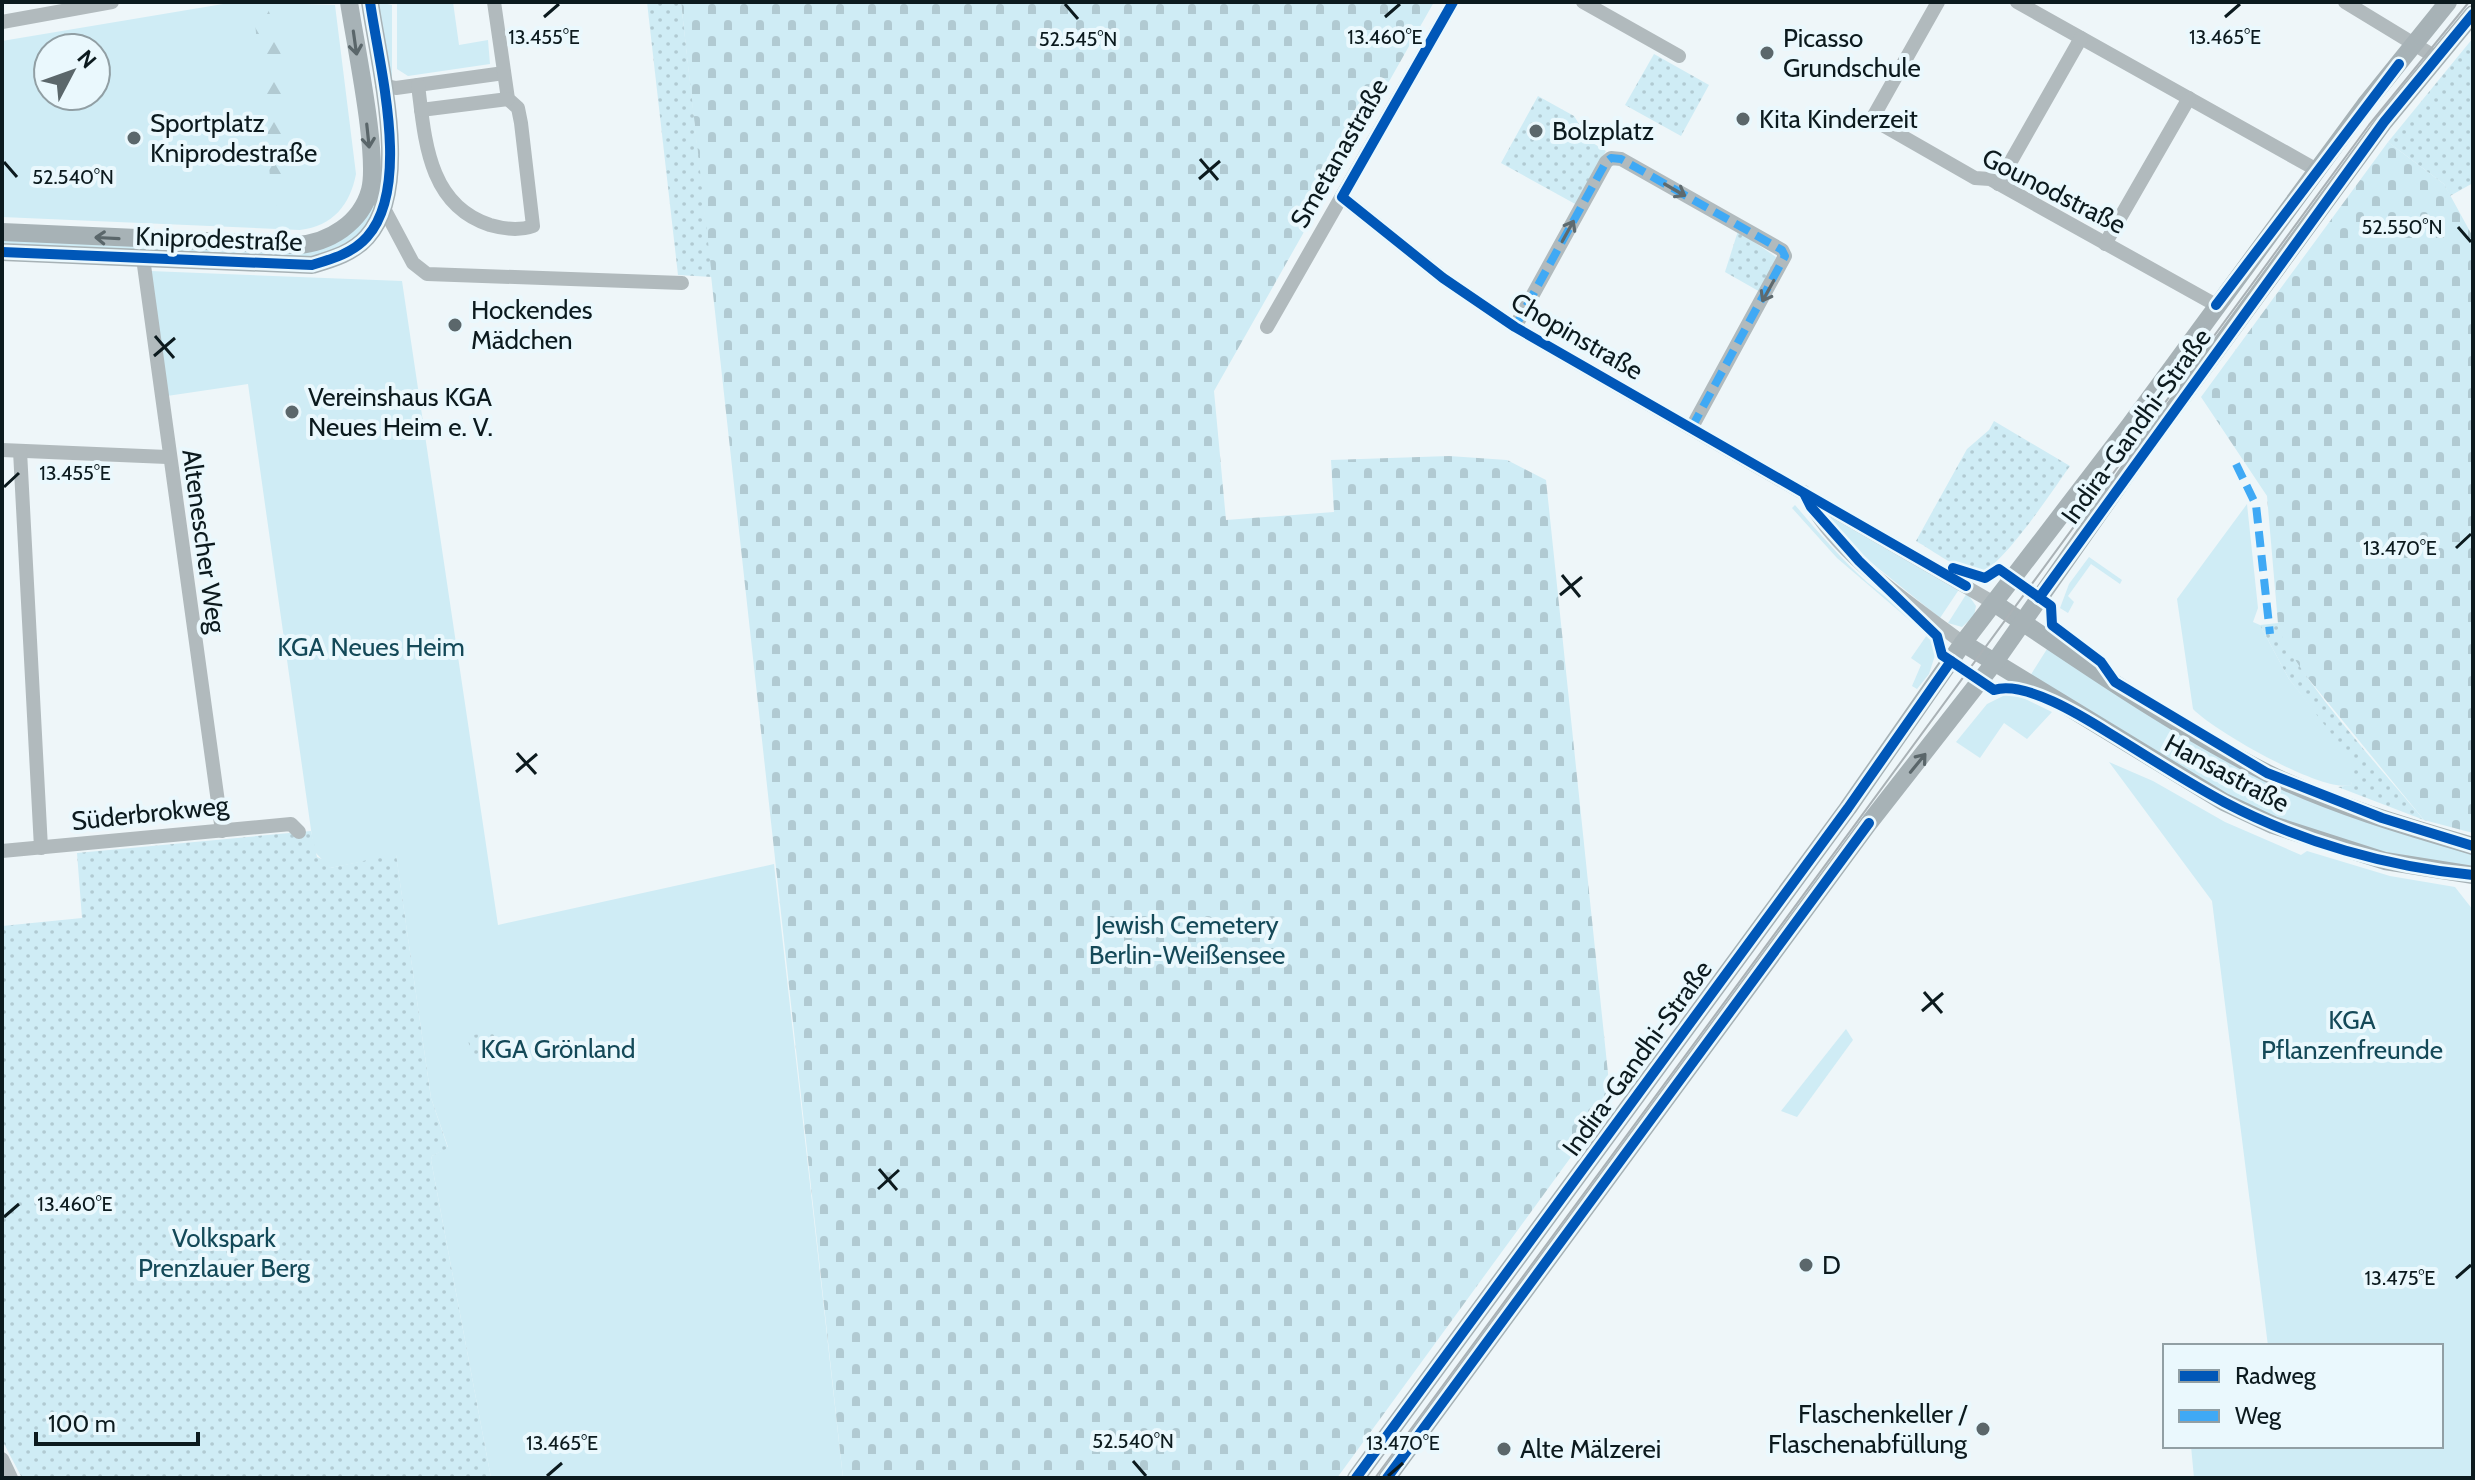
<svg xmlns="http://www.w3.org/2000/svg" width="2475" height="1480" font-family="Cabin,sans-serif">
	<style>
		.green { fill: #cfecf5; fill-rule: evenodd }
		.forest { fill: url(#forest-firs) }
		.cemetery { fill: url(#cemetery-stones) }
		.park { fill: url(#park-dots) }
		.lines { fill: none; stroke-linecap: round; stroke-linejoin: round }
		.minor { stroke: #b1babd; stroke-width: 14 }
		.major { stroke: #a7b2b6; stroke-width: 18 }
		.tram { stroke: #aab2b6; stroke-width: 2 }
		.quiet { stroke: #3fa9f5; stroke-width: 8; stroke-dasharray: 16 8; stroke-linecap: butt }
		.cycleway-casing { stroke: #eaf8fd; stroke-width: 15 }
		.cycleway { stroke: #0057b8; stroke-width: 10 }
		.oneway { stroke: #5a666a }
		.oneway2 { stroke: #5e6a6e }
		.ticks { fill: none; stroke: #0c1a1e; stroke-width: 3 }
		.poi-dot { fill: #5b676b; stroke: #eaf8fd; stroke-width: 3 }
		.labels { text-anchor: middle; stroke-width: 8; stroke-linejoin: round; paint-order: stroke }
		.poi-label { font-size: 26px; fill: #0c1a1e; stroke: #eaf8fd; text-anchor: start }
		.street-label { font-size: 26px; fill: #0c1a1e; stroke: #eaf8fd }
		.park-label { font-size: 26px; fill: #144958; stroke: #eaf8fd }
		.ticks-label { font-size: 20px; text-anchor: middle; fill: #0c1a1e; stroke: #eaf8fd; stroke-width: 8; stroke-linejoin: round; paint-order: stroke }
	</style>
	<defs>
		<pattern id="forest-firs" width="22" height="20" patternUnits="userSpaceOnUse" patternTransform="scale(2)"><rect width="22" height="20" fill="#cfecf5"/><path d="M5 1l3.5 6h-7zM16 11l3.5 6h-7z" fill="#b1cad2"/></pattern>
		<pattern id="cemetery-stones" width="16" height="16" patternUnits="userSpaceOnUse" patternTransform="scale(2)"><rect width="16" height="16" fill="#cfecf5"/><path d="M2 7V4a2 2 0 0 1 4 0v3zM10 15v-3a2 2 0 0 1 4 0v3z" fill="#b1cad2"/></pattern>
		<pattern id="park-dots" width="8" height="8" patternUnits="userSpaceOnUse" patternTransform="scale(2)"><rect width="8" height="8" fill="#cfecf5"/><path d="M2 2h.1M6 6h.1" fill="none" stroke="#b1cad2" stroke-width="1.8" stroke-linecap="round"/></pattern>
	</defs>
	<rect width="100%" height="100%" fill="#eef6f9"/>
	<g class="green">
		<path d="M235 2 335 5 356 174C350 205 333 226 300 230L2 217V41ZM48 48H96V96H48Z"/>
		<path d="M378 2 392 5V77L389 75Z"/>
		<path d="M397 2H453L459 45 488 40 490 64 408 76 397 69Z"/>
		<path d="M373 198 378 209C358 240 343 246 310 258L2 246V241H27L294 251Z"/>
		<path d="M150 271 402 281 498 925 774 864 843 1478H491L431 1160 432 1156 448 1147 431 1098 396 855 330 868 314 851 248 384 167 396Z"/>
		<path d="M2247 504 2258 608 2253 622 2260 625 2289 679 2353 759 2356 769 2351 785C2324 794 2214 731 2193 709L2177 599Z"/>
		<path d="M1795 505C1818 532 1841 559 1868 583 1891 602 1921 621 1938 646L1929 674 1917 689 1912 686 1921 665 1911 658 1927 635 1837 558 1792 508Z"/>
		<path d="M1828 513 1960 588 1940 618 1858 552 1827 518Z"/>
		<path d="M2089 557 2122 580 2120 584 2091 564 2068 596 2074 602 2068 613 2060 608 2069 584Z"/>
		<path d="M1967 593 1976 606 1974 616 1962 627 1948 623Z"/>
		<path d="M2047 649 2228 759 2473 851V869L2380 854 2271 817 2223 794 2030 676Z"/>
		<path d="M2011 692 2052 712 2027 739 2004 723 1980 758 1956 742 1987 704Z"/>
		<path d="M2109 762 2153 781 2225 822 2301 855 2307 851 2390 876 2455 887 2473 910V1478H2194L2191 1446H2441V1346H2268L2212 901Z"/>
		<path d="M1846 1029 1853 1040 1797 1117 1781 1111Z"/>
	</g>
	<path class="forest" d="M253 2H265C291 60 289 134 288 197L277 206 272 197Z"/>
	<g class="cemetery">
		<path d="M681 2H1434L1214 391 1226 520 1334 512 1331 460 1449 456 1507 460 1546 480 1611 1102 1337 1478H843Z"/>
		<path d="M2388 142 2444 184 2473 237V833L2424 820 2302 671 2279 635 2267 496 2201 397Z"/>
	</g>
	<g class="park">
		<path d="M647 2H681L712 277 678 275Z"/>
		<path d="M2473 38V183L2450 196 2444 184 2388 142Z"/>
		<path d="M1654 54 1709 85 1681 136 1625 105Z"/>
		<path d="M1538 96 1574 116 1581 127 1578 134 1606 151 1577 205 1501 163Z"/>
		<path d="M1738 231 1776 257 1762 293 1725 272Z"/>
		<path d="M1994 421 2070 466C2057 484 1997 575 1978 572 1956 569 1935 552 1916 541L1967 449 1989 430Z"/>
		<path d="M2278 623C2281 659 2395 785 2424 820L2338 787 2351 785 2354 763 2289 679 2260 625Z"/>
		<path d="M311 831 317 857 329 862 330 868 396 854 431 1098 448 1148 432 1156 431 1160 491 1478H22L2 1440V926L82 918 77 853Z"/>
		<path d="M504 1030 506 1047 495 1049 496 1054 472 1057 467 1036Z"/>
	</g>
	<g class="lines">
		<g class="minor">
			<path d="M1583 2 1679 56"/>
			<path d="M1938 2 1872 119 1975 178 1990 179 2216 305"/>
			<path d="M2017 2 2317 170"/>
			<path d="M2345 2 2437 58"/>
			<path d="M2 22 112 2"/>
			<path d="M382 85 396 88 504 73"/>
			<path d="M418 85C425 140 428 205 490 225 504 229 519 231 533 226L521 123 518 108 508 99 494 2"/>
			<path d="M421 110 508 99"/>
			<path d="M1998 184 2081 38"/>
			<path d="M1342 197 1443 278 1515 327 1994 603"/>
			<path d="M380 201 413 263 427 274 682 283"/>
			<path d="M2105 244 2189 98"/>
			<path d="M143 258 222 831"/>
			<path d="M1267 327 1453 2"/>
			<path d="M1515 327 1606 162 1611 158 1621 159 1782 250 1785 256 1692 427"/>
			<path d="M2 450 167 457"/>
			<path d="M20 451 41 848"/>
			<path d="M1804 492C1833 554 1910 603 1963 643"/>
			<path d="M2 851 291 824 299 832"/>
			<path d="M2 1459 11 1478"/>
		</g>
		<g class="major">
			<path d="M2 232 297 245C329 243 361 223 370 190 379 156 355 43 349 2"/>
			<path d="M2 252 312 265C332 259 353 253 367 237 412 187 379 65 370 2"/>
			<path d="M1994 603C2082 662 2172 725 2267 773 2332 805 2404 826 2473 846"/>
			<path d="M1963 643 2224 802 2273 825 2385 861 2473 875"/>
			<path d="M1356 1478 1848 808 1963 643 2130 425 2365 105 2448 2"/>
			<path d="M1387 1478 1869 823 1994 663 2142 452 2384 122 2473 14"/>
		</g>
		<path class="tram" d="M1375 1478 2369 125 2469 2"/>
		<g class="quiet">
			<path d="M1515 327 1606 162 1611 158 1621 159 1782 250 1785 256 1692 427"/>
			<path d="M2236 464 2256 505 2270 634"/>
		</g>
		<g class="cycleway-casing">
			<g id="cycleway">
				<path d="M1453 2 1342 197 1443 278 1515 327 1966 586"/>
				<path d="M2 252 312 265C332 259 353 253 367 237 412 187 379 65 370 2"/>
				<path d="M2216 305 2399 64"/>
				<path d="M1805 495 1811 507 1859 561 1937 636 1942 655 1994 690C2024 680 2082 716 2109 733 2147 756 2185 781 2224 802 2300 842 2388 867 2473 875"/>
				<path d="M1953 568 1985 578 1999 569 2051 606 2052 625 2101 662 2115 682 2267 773 2382 818 2473 846"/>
				<path d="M2039 598 2384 122 2473 14"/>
				<path d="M1356 1478 1848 808 1951 661"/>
				<path d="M1387 1478 1869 823"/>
			</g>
		</g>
		<use href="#cycleway" class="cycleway"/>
	</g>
	<defs><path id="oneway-shaft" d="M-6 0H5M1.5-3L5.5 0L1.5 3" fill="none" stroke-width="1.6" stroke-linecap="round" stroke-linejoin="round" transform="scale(2)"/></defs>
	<g class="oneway">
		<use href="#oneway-shaft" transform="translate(355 43) rotate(82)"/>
		<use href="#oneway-shaft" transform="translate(368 136) rotate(84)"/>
		<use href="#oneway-shaft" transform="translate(107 238) rotate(-177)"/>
		<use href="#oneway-shaft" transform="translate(1918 763) rotate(-51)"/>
	</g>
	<g class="oneway2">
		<use href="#oneway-shaft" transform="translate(1675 190) rotate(30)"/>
		<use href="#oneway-shaft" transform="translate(1568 231) rotate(-61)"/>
		<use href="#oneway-shaft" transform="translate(1768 291) rotate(119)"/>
	</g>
	<path class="ticks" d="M1065 4 1078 19M544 17 559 4M1385 17 1400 4M2225 17 2240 4M1200 159 1218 180M4 162 17 177M1199 179 1220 161M2458 227 2471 242M155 336 174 358M154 356 175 338M4 487 19 473M2456 548 2471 534M1562 575 1580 597M1560 595 1582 577M517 753 536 774M516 772 537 754M1924 992 1942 1013M1922 1011 1943 993M879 1169 897 1190M878 1189 899 1170M4 1217 19 1204M2456 1278 2471 1265M1133 1461 1146 1476M547 1476 562 1463M1388 1476 1403 1463"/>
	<g class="poi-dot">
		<circle cx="1767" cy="53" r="8"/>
		<circle cx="1743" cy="119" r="8"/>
		<circle cx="1536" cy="131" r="8"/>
		<circle cx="134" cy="138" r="8"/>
		<circle cx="455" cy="325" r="8"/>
		<circle cx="292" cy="412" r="8"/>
		<circle cx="1806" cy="1265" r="8"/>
		<circle cx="1983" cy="1429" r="8"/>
		<circle cx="1504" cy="1449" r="8"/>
	</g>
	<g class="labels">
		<g class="poi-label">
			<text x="1783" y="47">Picasso<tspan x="1783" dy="30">Grundschule</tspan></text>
			<text x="1759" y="128">Kita Kinderzeit</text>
			<text x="150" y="132">Sportplatz<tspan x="150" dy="30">Kniprodestraße</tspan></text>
			<text x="1552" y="140">Bolzplatz</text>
			<text x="471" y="319">Hockendes<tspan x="471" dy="30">Mädchen</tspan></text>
			<text x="308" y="406">Vereinshaus KGA<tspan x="308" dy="30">Neues Heim e. V.</tspan></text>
			<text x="1822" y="1274">D</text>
			<text x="1967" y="1423" text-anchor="end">Flaschenkeller /<tspan x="1967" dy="30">Flaschenabfüllung</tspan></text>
			<text x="1520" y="1458">Alte Mälzerei</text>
		</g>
		<g class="street-label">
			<text transform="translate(1339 153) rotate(-60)" y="9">Smetanastraße</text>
			<text transform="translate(2054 191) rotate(27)" y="9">Gounodstraße</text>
			<text transform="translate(219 239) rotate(2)" y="9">Kniprodestraße</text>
			<text transform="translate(1577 336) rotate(30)" y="9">Chopinstraße</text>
			<text transform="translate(2136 426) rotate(-54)" y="9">Indira-Gandhi-Straße</text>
			<text transform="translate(204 541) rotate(82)" y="9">Altenescher Weg</text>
			<text transform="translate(2227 773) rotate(28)" y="9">Hansastraße</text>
			<text transform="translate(150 813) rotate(-6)" y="9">Süderbrokweg</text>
			<text transform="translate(1637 1058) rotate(-54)" y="9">Indira-Gandhi-Straße</text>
		</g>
		<g class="park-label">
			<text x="371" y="656">KGA Neues Heim</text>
			<text x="1187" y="934">Jewish Cemetery<tspan x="1187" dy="30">Berlin-Weißensee</tspan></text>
			<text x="2352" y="1029">KGA<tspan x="2352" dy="30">Pflanzenfreunde</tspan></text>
			<text x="558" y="1058">KGA Grönland</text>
			<text x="224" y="1247">Volkspark<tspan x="224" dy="30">Prenzlauer Berg</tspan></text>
		</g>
	</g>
	<g class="ticks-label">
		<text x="544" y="44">13.455°E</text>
		<text x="1385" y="44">13.460°E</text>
		<text x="2225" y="44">13.465°E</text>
		<text x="1078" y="46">52.545°N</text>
		<text x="73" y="184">52.540°N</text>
		<text x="2402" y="234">52.550°N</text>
		<text x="75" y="480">13.455°E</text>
		<text x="2400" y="555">13.470°E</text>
		<text x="75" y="1211">13.460°E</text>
		<text x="2400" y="1285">13.475°E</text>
		<text x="1133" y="1448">52.540°N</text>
		<text x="562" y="1450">13.465°E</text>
		<text x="1403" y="1450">13.470°E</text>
	</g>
	<rect width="2475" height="1480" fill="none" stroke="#0c1a1e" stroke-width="8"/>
	<rect x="2163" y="1344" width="280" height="104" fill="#eaf8fd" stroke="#919fa4" stroke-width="2"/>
	<rect x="2179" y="1370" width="40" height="12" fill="#0057b8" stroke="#919fa4" stroke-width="2"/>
	<text x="2235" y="1384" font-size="24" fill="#0c1a1e">Radweg</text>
	<rect x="2179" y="1410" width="40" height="12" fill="#3fa9f5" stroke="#919fa4" stroke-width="2"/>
	<text x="2235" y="1424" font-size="24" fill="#0c1a1e">Weg</text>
	<g transform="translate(72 72) rotate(49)"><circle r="38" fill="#eaf8fd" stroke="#919fa4" stroke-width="2"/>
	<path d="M0-6L14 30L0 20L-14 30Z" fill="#5b676b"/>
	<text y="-12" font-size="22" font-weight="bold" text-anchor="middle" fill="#0c1a1e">N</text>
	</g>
	<path d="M36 1432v12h162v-12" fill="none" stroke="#0c1a1e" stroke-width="4"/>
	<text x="48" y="1432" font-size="24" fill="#0c1a1e" stroke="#eaf8fd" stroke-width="6" paint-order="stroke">100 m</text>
</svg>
